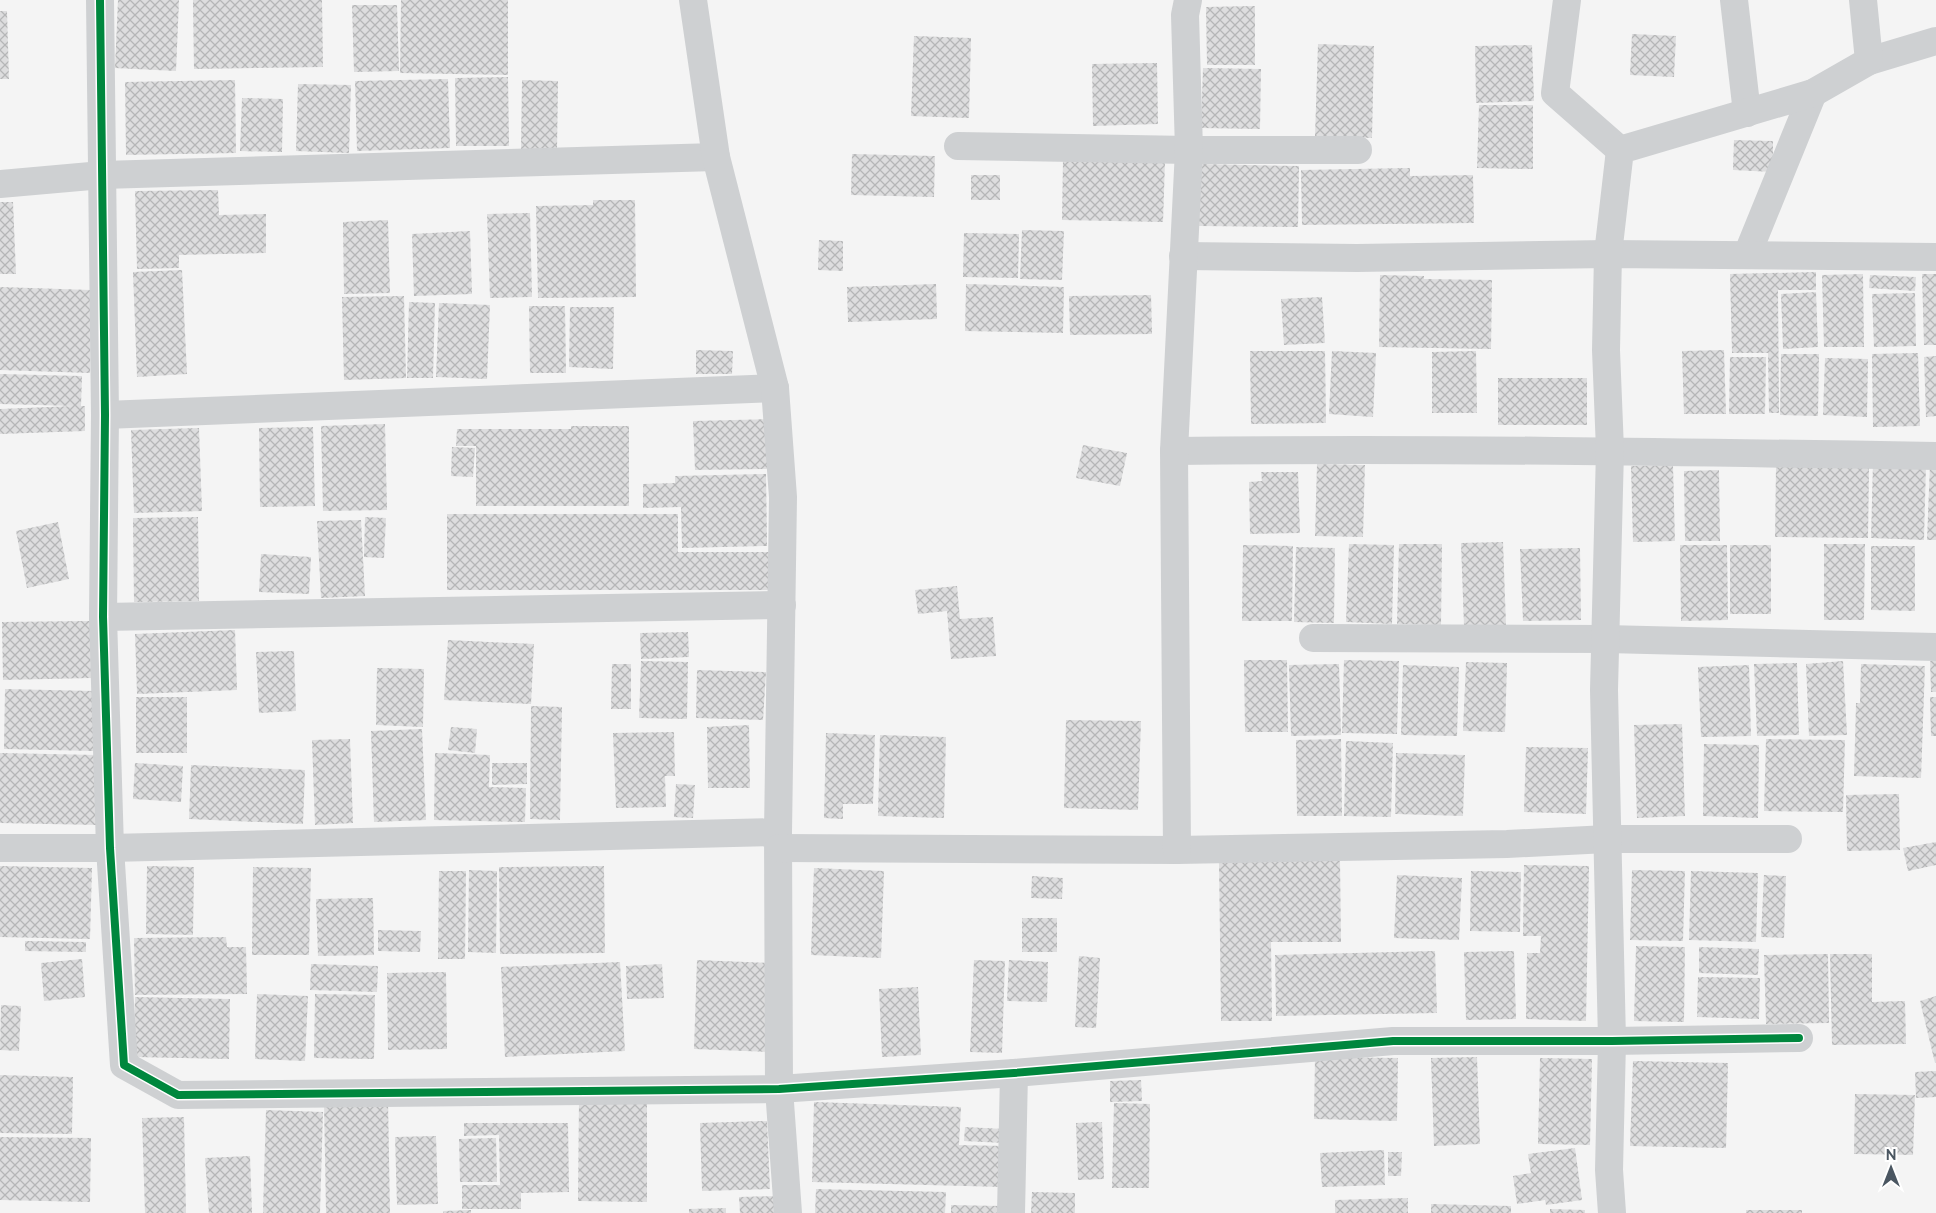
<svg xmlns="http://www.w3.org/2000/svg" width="1936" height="1213" font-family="Raleway,sans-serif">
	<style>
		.building { fill: url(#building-cross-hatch) }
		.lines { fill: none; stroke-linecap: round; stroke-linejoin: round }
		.street { stroke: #ced0d2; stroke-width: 28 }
		.cycleway-casing { stroke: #fff; stroke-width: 11 }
		.cycleway { stroke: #00873e; stroke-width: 8 }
	</style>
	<defs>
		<pattern id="building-cross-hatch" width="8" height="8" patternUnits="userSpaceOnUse" patternTransform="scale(1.25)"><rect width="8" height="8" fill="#ddddde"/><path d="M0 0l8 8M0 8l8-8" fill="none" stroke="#b5b6b7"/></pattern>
	</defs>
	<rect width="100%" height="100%" fill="#f4f4f4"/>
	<g class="building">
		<path d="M118 0H179L176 71 115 68Z"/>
		<path d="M193 0H322L323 67 194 69Z"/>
		<path d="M401 0H508V75L400 73Z"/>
		<path d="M352 5H397L399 71 354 72Z"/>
		<path d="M1255 6V65H1207L1206 7Z"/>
		<path d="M0 11H7L9 79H0Z"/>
		<path d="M1632 34 1676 36 1674 77 1630 75Z"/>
		<path d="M914 36 971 38 969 118 911 116Z"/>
		<path d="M1318 44 1374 46 1372 138 1315 136Z"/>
		<path d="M1532 45 1534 101 1476 103 1475 46Z"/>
		<path d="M1157 63 1158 124 1093 126 1092 64Z"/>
		<path d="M1203 68 1261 69 1260 129 1201 128Z"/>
		<path d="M508 77 509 146H456L455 78Z"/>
		<path d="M448 79 450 148 357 151 355 81Z"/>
		<path d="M235 80 236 153 126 155 125 82Z"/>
		<path d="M522 80 558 81 557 150H521Z"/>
		<path d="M298 84 351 85 349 153 296 151Z"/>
		<path d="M242 98 283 99 282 152 240 151Z"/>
		<path d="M1479 105H1533V169L1477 168Z"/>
		<path d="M1734 140 1773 141V172L1733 170Z"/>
		<path d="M852 154 935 156 934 197 851 195Z"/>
		<path d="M1063 160 1165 162 1163 222 1062 220Z"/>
		<path d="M1200 164 1299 166 1298 227 1199 226Z"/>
		<path d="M1410 168V176L1473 175 1474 223 1302 225 1301 170Z"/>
		<rect x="971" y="175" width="29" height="25"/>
		<path d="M218 190 219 215 266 214V253L179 255V268L137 269 135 191Z"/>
		<path d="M593 200H635L636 297 538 298 536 206 593 205Z"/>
		<path d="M0 202H13L16 274H0Z"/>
		<path d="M530 213 532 297 490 298 487 214Z"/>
		<path d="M388 220 390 293 344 294 343 222Z"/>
		<path d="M1022 230 1064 231 1062 280 1020 279Z"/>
		<path d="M470 231 472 294 414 296 412 234Z"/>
		<path d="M964 233 1019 234 1018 278 963 277Z"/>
		<path d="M819 240 843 241V271L818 270Z"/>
		<path d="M182 270 187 374 137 377 133 272Z"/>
		<path d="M1816 272V290H1778L1779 413H1769L1768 353H1732L1730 274Z"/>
		<path d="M1863 274 1864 347H1824L1822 275Z"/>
		<path d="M1922 274H1936V345H1924Z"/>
		<path d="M1380 275 1424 276V279L1492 280 1491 349 1379 347Z"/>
		<path d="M1870 275 1916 277 1915 291 1869 288Z"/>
		<path d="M936 284 937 319 848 322 847 287Z"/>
		<path d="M966 284 1064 287 1063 333 965 331Z"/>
		<path d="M0 287 91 290 90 373 0 370Z"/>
		<path d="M1816 292 1818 347 1783 349 1781 294Z"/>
		<path d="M1915 293 1916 346 1874 347 1872 294Z"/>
		<path d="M1151 295 1152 334 1070 335 1069 296Z"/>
		<path d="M404 296 406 378 344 380 342 297Z"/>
		<path d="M1322 297 1325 343 1284 345 1281 299Z"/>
		<path d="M409 302 435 303 433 378H407Z"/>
		<path d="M439 303 490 305 487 379 436 377Z"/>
		<path d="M529 306H565L566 373H530Z"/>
		<path d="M570 307H614L613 369 569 367Z"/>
		<path d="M696 350 733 351 732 374H696Z"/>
		<path d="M1724 350 1726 414H1684L1682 351Z"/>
		<path d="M1250 351H1325L1326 423 1251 424Z"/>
		<path d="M1332 351 1376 353 1373 417 1329 414Z"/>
		<path d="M1476 351 1477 413H1432V352Z"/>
		<path d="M1918 353 1920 426 1873 427 1872 354Z"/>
		<path d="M1781 354H1819L1818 416 1780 415Z"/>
		<path d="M1936 356V416L1926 417 1924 357Z"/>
		<path d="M1730 357H1766L1765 414H1729Z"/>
		<path d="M1825 358 1868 359 1867 417 1823 415Z"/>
		<path d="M0 374 82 376 81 406H85V431L0 434V409L74 406 0 404Z"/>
		<rect x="1498" y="378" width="89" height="47"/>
		<path d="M770 419V469L695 470 693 421Z"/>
		<path d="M385 424 387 510 323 511 321 426Z"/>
		<path d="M571 426H629V506H476V446H456L457 429H571Z"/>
		<path d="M313 427 315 506 260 507 259 428Z"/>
		<path d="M199 428 202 511 134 513 131 430Z"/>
		<path d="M1083 445 1127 453 1120 486 1076 478Z"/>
		<path d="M452 447 475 448 473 477 451 476Z"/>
		<path d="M1873 462 1926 464 1924 540 1871 538Z"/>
		<path d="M1317 464 1365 465 1363 537 1315 536Z"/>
		<path d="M1930 464H1936V540H1927Z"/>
		<path d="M1673 465 1675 541 1633 542 1631 466Z"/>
		<path d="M1776 466 1869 468 1868 538 1775 537Z"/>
		<path d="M1719 470 1720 541H1685L1684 471Z"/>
		<path d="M1261 472H1298L1300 533 1250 534 1249 482 1262 481Z"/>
		<path d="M766 474 767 546 682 548 681 507 643 508V484L675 483V476Z"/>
		<path d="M447 514H678V552H769V590H447Z"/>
		<path d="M198 517 199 601 134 602 133 518Z"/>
		<path d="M365 517 386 518 384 558 364 557Z"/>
		<path d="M361 520 365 596 321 598 317 521Z"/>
		<path d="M58 522 69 579 27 588 16 531Z"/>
		<path d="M1503 542 1506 625 1464 626 1461 543Z"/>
		<path d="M1349 544 1394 545 1392 624 1346 622Z"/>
		<path d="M1399 544H1442L1441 625 1397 624Z"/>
		<path d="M1824 544H1865L1864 620H1824Z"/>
		<path d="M1243 545 1293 546 1292 621H1242Z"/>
		<path d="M1680 545H1727L1728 620 1681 621Z"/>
		<rect x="1730" y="545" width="41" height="69"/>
		<path d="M1871 546H1915V611L1871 610Z"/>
		<path d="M1296 547 1335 548 1334 623 1294 622Z"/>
		<path d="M1580 548 1581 620 1523 621 1520 549Z"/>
		<path d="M261 554 311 557 309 594 259 592Z"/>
		<path d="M957 586 960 619 993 617 996 656 951 659 947 611 918 614 915 590Z"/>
		<path d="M90 621 91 678 3 680 2 622Z"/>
		<path d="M235 630 237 690 137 694 135 634Z"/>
		<path d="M688 632 689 657 641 659 640 633Z"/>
		<path d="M448 640 534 644 531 704 444 700Z"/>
		<path d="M294 651 296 711 259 713 256 652Z"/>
		<path d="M1244 660H1287L1288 732H1245Z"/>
		<path d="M1344 660 1399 661 1397 734 1342 733Z"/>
		<path d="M641 661 688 662 687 719 639 718Z"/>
		<path d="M1843 661 1847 735 1809 736 1806 664Z"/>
		<path d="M1930 661H1936V692H1931Z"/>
		<path d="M1466 662 1507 663 1505 732 1463 731Z"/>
		<path d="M1797 663 1799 735 1757 736 1754 664Z"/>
		<path d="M612 664H631V709H611Z"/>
		<path d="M1339 664 1341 735 1291 736 1289 665Z"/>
		<path d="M1861 664 1925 666 1921 778 1854 776 1856 703H1860Z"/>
		<path d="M1403 665 1459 667 1457 736 1401 735Z"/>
		<path d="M1749 665 1751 736 1701 737 1698 667Z"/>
		<path d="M377 668 424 669 423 727 376 725Z"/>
		<path d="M697 670 766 672 763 720 696 718Z"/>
		<path d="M5 689 95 691 93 751 4 749Z"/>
		<rect x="136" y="697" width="51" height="56"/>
		<path d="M1930 697H1936V736H1931Z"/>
		<path d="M531 706 562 707 560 820 530 819Z"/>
		<path d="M1066 720 1141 721 1138 810 1064 808Z"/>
		<path d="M1682 724 1685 816 1637 818 1634 725Z"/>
		<path d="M749 725 750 788H708L707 727Z"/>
		<path d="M451 727 477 729 475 753 448 750Z"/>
		<path d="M422 729 426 820 374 822 371 731Z"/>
		<path d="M674 732 675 776H665L666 807 616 808 613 733Z"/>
		<path d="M826 733 875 735 873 804H843V819L824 818Z"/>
		<path d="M880 735 946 737 944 818 878 816Z"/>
		<path d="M350 739 353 823 315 825 312 740Z"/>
		<path d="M1341 739 1342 816H1297L1296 740Z"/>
		<path d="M1766 739 1845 740 1843 812 1764 811Z"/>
		<path d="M1346 741 1393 743 1391 817 1344 816Z"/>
		<path d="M1704 744 1759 745 1758 818 1703 816Z"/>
		<path d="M1526 747 1588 748 1586 814 1524 812Z"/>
		<path d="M0 753 97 755 96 825 0 823Z"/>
		<path d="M435 753 490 755 489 787 526 788 525 822 434 820Z"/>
		<path d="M1396 753 1465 755 1463 816 1395 814Z"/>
		<path d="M135 763 183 766 181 802 133 799Z"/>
		<path d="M492 763H527V784L492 785Z"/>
		<path d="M191 765 305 770 303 824 189 819Z"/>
		<path d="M676 784 695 785 693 818 674 817Z"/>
		<path d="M1899 794 1900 850 1847 851 1846 795Z"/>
		<path d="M1936 842V865L1908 871 1903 848Z"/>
		<path d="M1340 860 1341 942H1271L1272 1021H1221L1219 862Z"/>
		<path d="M1524 865 1589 866 1586 1021 1526 1019 1527 953H1540L1541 936H1523Z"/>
		<path d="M0 866 92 868 90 939 0 937Z"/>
		<path d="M147 866 194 867 193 935 146 934Z"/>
		<path d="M604 866 605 953 500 954 499 867Z"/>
		<path d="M253 867 311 868 309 955H252Z"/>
		<path d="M814 868 884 871 881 958 811 955Z"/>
		<path d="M469 870 497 871 496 953 468 952Z"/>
		<path d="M1632 870 1685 871 1683 941 1630 940Z"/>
		<path d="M439 871H466L465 959H438Z"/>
		<path d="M1471 871 1521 872 1520 932 1470 931Z"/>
		<path d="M1691 871 1758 873 1756 942 1689 940Z"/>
		<path d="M1397 875 1462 878 1459 940 1394 938Z"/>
		<path d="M1764 875 1786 876 1784 938 1761 937Z"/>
		<path d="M1032 876 1063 878 1062 899 1031 898Z"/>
		<path d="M373 898 374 955 318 956 316 899Z"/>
		<rect x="1022" y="918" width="35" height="34"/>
		<path d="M378 930 421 931 420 952 378 951Z"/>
		<path d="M226 937 227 947H246L247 994 135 995 134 938Z"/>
		<path d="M25 941 86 942V952L25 951Z"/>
		<path d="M1636 946 1685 947 1684 1022 1634 1021Z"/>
		<path d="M1699 947 1759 949 1758 975 1699 973Z"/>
		<path d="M1435 951 1437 1013 1276 1016 1275 955Z"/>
		<path d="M1514 951 1516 1019 1466 1020 1464 952Z"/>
		<path d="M1828 954 1829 1023 1766 1024 1764 955Z"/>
		<path d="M1830 954H1872V1002L1905 1001 1906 1044 1832 1045Z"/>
		<path d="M1079 956 1100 958 1096 1028 1075 1027Z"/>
		<path d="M82 959 85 997 44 1001 41 963Z"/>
		<path d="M697 960 772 963 769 1052 694 1049Z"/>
		<path d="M974 960 1005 961 1002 1053 970 1052Z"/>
		<path d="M1009 960 1048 962 1047 1002 1007 1001Z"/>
		<path d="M620 962 625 1051 505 1057 501 967Z"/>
		<path d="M311 964 378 966 377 992 310 990Z"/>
		<path d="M662 964 664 998 627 999 626 966Z"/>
		<path d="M446 972 447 1049 388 1050 387 973Z"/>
		<path d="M1698 977 1760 978 1759 1019 1697 1017Z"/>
		<path d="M918 987 921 1055 882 1057 879 989Z"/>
		<path d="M257 994 308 996 305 1061 255 1059Z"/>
		<path d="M315 994 375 995 374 1059 314 1058Z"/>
		<path d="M1936 996V1063H1935L1920 1001Z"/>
		<path d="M135 997 230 999 229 1059 134 1057Z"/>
		<path d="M1 1005 21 1006 19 1051 0 1050Z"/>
		<path d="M1315 1057 1398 1058 1397 1121 1314 1119Z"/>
		<path d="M1477 1057 1480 1144 1434 1146 1431 1058Z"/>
		<path d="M1540 1058 1592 1059 1590 1145 1538 1144Z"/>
		<path d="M1633 1061 1728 1063 1726 1148 1630 1146Z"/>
		<path d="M1936 1071V1097L1916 1098 1915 1072Z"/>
		<path d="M0 1075 73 1077 72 1134 0 1133Z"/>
		<path d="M1141 1080 1142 1101 1110 1102V1081Z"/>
		<path d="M1855 1094 1915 1095 1913 1155 1854 1154Z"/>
		<path d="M579 1100 647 1101V1202L578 1201Z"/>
		<path d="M388 1101 390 1213H326L324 1102Z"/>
		<path d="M814 1102 961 1107 959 1145 1005 1146 1004 1187 812 1182Z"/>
		<path d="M1114 1103 1150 1104 1149 1188H1112Z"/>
		<path d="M266 1110 323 1112 320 1213H263Z"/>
		<path d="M184 1117 186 1213H145L142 1118Z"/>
		<path d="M767 1121 770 1189 702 1191 700 1123Z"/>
		<path d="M1102 1122 1104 1179 1078 1180 1076 1123Z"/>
		<path d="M464 1123H568L569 1192 521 1193V1209H462V1185H500L499 1135 464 1136Z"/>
		<path d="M965 1127 1004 1129V1143L964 1141Z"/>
		<path d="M436 1136 438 1204 397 1205 395 1137Z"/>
		<path d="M0 1137 91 1138 90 1202 0 1200Z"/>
		<path d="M496 1138 497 1182H460L459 1139Z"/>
		<path d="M1575 1148 1582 1200 1546 1205 1545 1200 1517 1204 1513 1176 1531 1173 1528 1154Z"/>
		<path d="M1384 1150 1385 1185 1322 1187 1320 1153Z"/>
		<path d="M1388 1152H1402L1401 1176H1388Z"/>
		<path d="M250 1156 252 1213H209L205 1158Z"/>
		<path d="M816 1189 946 1192 945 1213H815Z"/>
		<path d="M1032 1192 1075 1193V1213H1031Z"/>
		<path d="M776 1196 777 1213H740L739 1197Z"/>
		<path d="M1408 1198V1213H1335V1200Z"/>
		<path d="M1431 1204 1511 1206V1213H1431Z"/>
		<path d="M951 1205 1001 1206V1213H951Z"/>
		<path d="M726 1208V1213H689V1209Z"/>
		<path d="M1550 1209 1585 1210V1213H1550Z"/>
		<path d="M471 1210V1213H443V1211Z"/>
		<rect x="1746" y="1210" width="56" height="3"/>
	</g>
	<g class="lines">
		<g class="street">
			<path d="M100 0 105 415 103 617 110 848 124 1065 178 1095 779 1089 1014 1073 1393 1041H1612L1799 1038"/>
			<path d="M1567 0 1555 93 1620 150"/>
			<path d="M1734 0 1747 113"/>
			<path d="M1869 61 1936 41"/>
			<path d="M958 146 1189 150H1358"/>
			<path d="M0 184 102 175 716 157"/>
			<path d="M1747 255 1813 93"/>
			<path d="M1183 256 1357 258 1608 254 1936 257"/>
			<path d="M105 415 775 388"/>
			<path d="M1174 451C1428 448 1682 452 1936 456"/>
			<path d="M103 617 782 605"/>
			<path d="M1313 638 1606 639 1936 647"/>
			<path d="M778 832 779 1089 788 1213"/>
			<path d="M0 848H110L778 832 783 497 775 388 716 157 693 0"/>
			<path d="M779 848 1177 850 1507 844 1607 839H1788"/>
			<path d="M1177 850 1174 451 1189 150 1185 15 1188 0"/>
			<path d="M1011 1213 1014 1073"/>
			<path d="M1612 1213 1609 1170 1612 1041 1604 690 1610 450 1606 350 1608 254 1620 150 1813 93 1869 61 1863 0"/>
		</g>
		<g class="cycleway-casing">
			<path id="cycleway" d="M100 0 105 415 103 617 110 848 124 1065 178 1095 779 1089 1014 1073 1393 1041H1612L1799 1038"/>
		</g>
		<use href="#cycleway" class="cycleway"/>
	</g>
	<g transform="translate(1891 1168)" stroke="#ffffff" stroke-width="4" paint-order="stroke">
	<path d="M0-4L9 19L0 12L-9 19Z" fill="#4a5661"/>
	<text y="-8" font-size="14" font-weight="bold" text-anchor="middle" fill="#4a5661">N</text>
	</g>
</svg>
